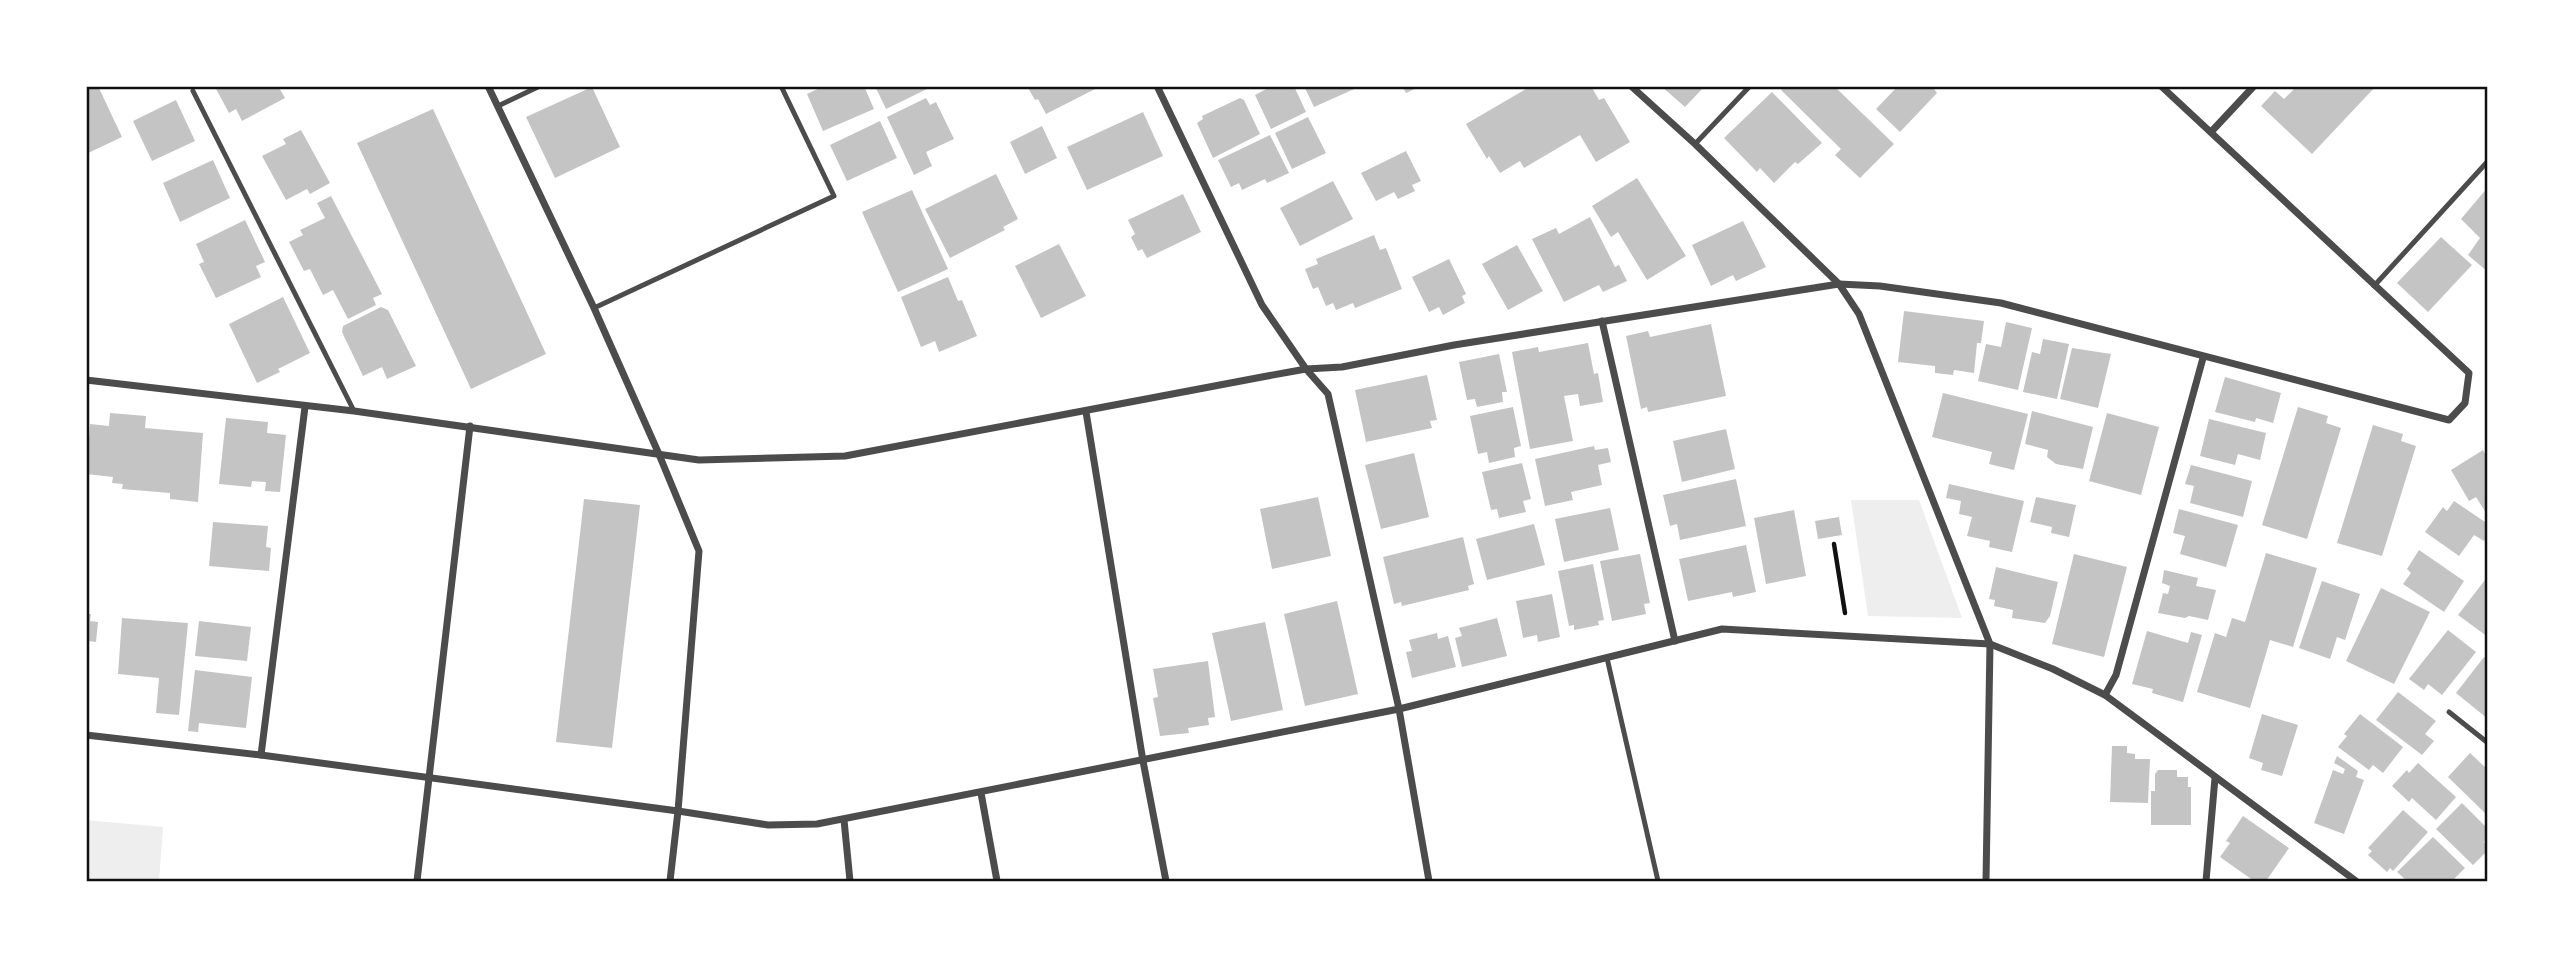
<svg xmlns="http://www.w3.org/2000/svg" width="2574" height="967" font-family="Cabin,sans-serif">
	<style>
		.green { fill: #eee }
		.building { fill: #c4c4c4 }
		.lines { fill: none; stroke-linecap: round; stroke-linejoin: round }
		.path { stroke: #111; stroke-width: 4.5 }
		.service { stroke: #4c4c4c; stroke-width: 5 }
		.minor { stroke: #4c4c4c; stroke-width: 7 }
		.neatline { fill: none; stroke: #111; stroke-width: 2.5 }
	</style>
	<rect width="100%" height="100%" fill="#fff"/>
	<g class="green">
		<path d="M1851 500H1919L1962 618 1868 616Z"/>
		<path d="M86 820 163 827 159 881H86Z"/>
	</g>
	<g class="building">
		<path d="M86 86H98L122 137 86 154Z"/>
		<path d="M217 86H278L285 98 242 121 236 109 229 113 215 87Z"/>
		<path d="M824 86H864L874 109 823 131 807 94Z"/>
		<path d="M875 86H926L927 89 886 109Z"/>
		<path d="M1027 86H1101L1046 114 1038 99 1035 100Z"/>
		<path d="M1272 86H1294L1306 112 1271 129 1255 95Z"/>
		<path d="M1304 86H1361L1314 107Z"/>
		<path d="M1402 86H1421L1406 93Z"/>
		<path d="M1531 86H1591L1599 100 1604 98 1630 142 1596 162 1580 135 1524 168 1520 161 1500 173 1489 156 1487 159 1466 124Z"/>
		<path d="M1661 86H1705L1685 107Z"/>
		<path d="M1785 86H1834L1894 144 1860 178 1835 155 1841 149 1781 90Z"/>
		<path d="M1898 86H1936L1934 89 1937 93 1900 132 1876 109Z"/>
		<path d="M2297 86H2376L2312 154 2261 106 2275 91 2284 99Z"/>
		<path d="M592 87 620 147 555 178 526 117Z"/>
		<path d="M1772 92 1822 143 1798 164 1795 162 1774 183 1760 168 1757 172 1724 138Z"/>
		<path d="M926 98 930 105 936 102 954 139 926 152 932 166 914 175 887 117Z"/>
		<path d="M1240 98 1244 100 1260 134 1213 158 1197 123 1203 119 1202 116Z"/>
		<path d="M176 100 195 141 152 161 133 121Z"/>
		<path d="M433 109 546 354 471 389 357 143Z"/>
		<path d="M1143 112 1163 156 1087 190 1067 147Z"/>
		<path d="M1308 117 1326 153 1292 169 1275 133Z"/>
		<path d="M880 121 897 158 847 181 830 145Z"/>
		<path d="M1042 126 1057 158 1025 174 1010 142Z"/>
		<path d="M301 130 330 183 310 194 307 189 286 200 262 156 286 144 283 139Z"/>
		<path d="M1270 135 1289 173 1267 183 1265 179 1242 190 1239 183 1231 187 1218 160Z"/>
		<path d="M1406 151 1421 181 1412 185 1415 191 1398 199 1394 192 1376 201 1361 173Z"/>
		<path d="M213 160 230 198 180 222 163 183Z"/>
		<path d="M996 174 1018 219 1003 227 1005 230 950 258 925 209Z"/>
		<path d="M1637 178 1686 256 1647 280 1618 232 1611 237 1592 206Z"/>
		<path d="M1333 181 1353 219 1300 246 1280 208Z"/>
		<path d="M2488 187V272L2468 255 2480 238 2461 219Z"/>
		<path d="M912 190 948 269 898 292 862 212Z"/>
		<path d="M1183 194 1201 232 1147 258 1142 249 1138 251 1131 237 1135 234 1128 220Z"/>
		<path d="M331 196 382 294 373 298 376 305 348 319 333 290 323 295 310 269 304 271 289 242 303 235 300 230 325 218 317 203Z"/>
		<path d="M1590 217 1615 267 1619 265 1627 281 1603 292 1599 285 1564 302 1532 239 1556 228 1559 234Z"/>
		<path d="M245 220 265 262 256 266 261 277 216 298 199 264 204 262 196 244Z"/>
		<path d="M1743 221 1766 267 1736 281 1733 275 1711 286 1692 245Z"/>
		<path d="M1374 235 1380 250 1386 248 1402 289 1355 308 1353 303 1336 310 1333 303 1326 306 1318 287 1313 289 1305 269 1318 264 1316 259Z"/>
		<path d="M2441 237 2472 265 2428 312 2397 283Z"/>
		<path d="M1059 244 1086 296 1041 318 1015 266Z"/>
		<path d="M1517 245 1543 291 1508 310 1482 264Z"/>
		<path d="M1449 259 1466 294 1462 296 1465 303 1443 315 1439 307 1429 312 1412 277Z"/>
		<path d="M948 277 958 301 962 300 977 336 939 352 935 341 921 347 901 297Z"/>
		<path d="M283 297 310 353 278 369 280 372 257 383 229 324Z"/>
		<path d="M381 307 388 310 416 366 387 379 382 367 363 376 342 332 343 326Z"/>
		<path d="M1904 311 1984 321 1981 343H1977L1974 373 1954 370 1953 375 1935 373V366L1898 362Z"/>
		<path d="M2006 322 2032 328 2018 390 1978 381 1986 344 2001 347Z"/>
		<path d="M1711 324 1726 396 1648 412 1647 407 1641 409 1626 336 1648 331 1650 337Z"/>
		<path d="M2043 339 2069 344 2057 399 2023 392 2032 352 2040 354Z"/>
		<path d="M1588 343 1594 374 1598 373 1603 402 1580 406 1578 394 1564 396 1573 441 1530 449 1512 352 1538 347 1539 352Z"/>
		<path d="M2072 348 2111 354 2098 408 2060 399Z"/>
		<path d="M1499 354 1507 392H1502L1503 402 1477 407 1475 399 1467 400 1459 362Z"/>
		<path d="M1427 375 1437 420 1430 421 1432 428 1366 442 1355 390Z"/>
		<path d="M2225 377 2281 393 2273 423 2256 418 2255 422 2215 412Z"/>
		<path d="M1943 393 2028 414 2014 470 1989 464 1992 452 1932 437Z"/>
		<path d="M1513 407 1521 446 1514 448 1515 457 1489 463 1487 452 1478 454 1470 416Z"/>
		<path d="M2298 407 2328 416 2326 423 2341 428 2307 539 2262 525Z"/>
		<path d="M2032 411 2093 427 2083 469 2056 464 2047 457 2048 450 2025 444Z"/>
		<path d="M110 413 146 416 145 428 203 433 198 502 170 499V493L122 489 123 484 112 483 113 477 86 474V439H89L90 424 109 426Z"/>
		<path d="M2107 413 2159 427 2141 495 2089 481Z"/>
		<path d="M226 418 268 422 267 433 286 435 280 492 265 491 266 482 252 481 251 487 219 484Z"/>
		<path d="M2209 419 2266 433 2260 460 2238 454 2235 465 2200 456Z"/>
		<path d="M2373 425 2403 434 2401 441 2416 446 2382 556 2337 543Z"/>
		<path d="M1726 429 1735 469 1682 482 1673 441Z"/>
		<path d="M1594 446 1595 450 1608 448 1611 462 1598 465 1602 485 1571 492 1573 500 1545 506 1535 459Z"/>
		<path d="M2483 450 2488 459V516L2476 497 2469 501 2451 470Z"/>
		<path d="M1414 453 1429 517 1381 529 1365 465Z"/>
		<path d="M1522 463 1531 499 1523 501 1526 512 1499 518 1497 509 1491 510 1482 472Z"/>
		<path d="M2191 465 2252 481 2243 517 2190 503 2194 486 2185 484Z"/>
		<path d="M1736 479 1746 526 1680 540 1677 524 1670 526 1663 495Z"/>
		<path d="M1949 484 2024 501 2012 552 1989 547 1990 541 1967 536 1972 517 1959 514 1961 501 1946 498Z"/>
		<path d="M1318 497 1331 556 1272 569 1260 509Z"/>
		<path d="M2036 497 2076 505 2069 537 2051 533 2052 527 2030 522Z"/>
		<path d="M584 499 640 505 612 748 556 742Z"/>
		<path d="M2454 501 2488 524V535L2484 541 2474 535 2459 556 2425 532 2443 507 2447 511Z"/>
		<path d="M1610 508 1619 550 1564 562 1555 519Z"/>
		<path d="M2179 509 2238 525 2226 567 2180 554 2185 536 2173 533Z"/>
		<path d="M1794 510 1806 576 1766 584 1754 518Z"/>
		<path d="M1839 517 1842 535 1818 539 1815 521Z"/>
		<path d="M213 522 268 526 266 547 271 548 269 571 209 566Z"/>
		<path d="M1534 524 1545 565 1487 580 1476 539Z"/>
		<path d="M1463 537 1474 584 1468 586 1469 590 1402 606 1401 602 1394 604 1383 557Z"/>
		<path d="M1746 545 1756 592 1733 597 1732 592 1688 601 1679 559Z"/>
		<path d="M2419 550 2464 581 2444 612 2403 584 2411 573 2407 569Z"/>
		<path d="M2266 553 2317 568 2293 647 2270 640 2250 708 2197 692 2215 633 2226 637 2232 618 2245 622Z"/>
		<path d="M1640 554 1650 603 1644 604 1646 614 1612 621 1600 561Z"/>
		<path d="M2074 554 2127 567 2104 657 2052 644Z"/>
		<path d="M1593 564 1604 620 1598 621 1599 625 1574 630V625L1569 626 1558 571Z"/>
		<path d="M1996 567 2058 582 2050 616 2045 623 2012 618 2013 610 1994 606 1995 600 1989 599Z"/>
		<path d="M2164 570 2198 578 2196 586 2216 590 2208 620 2189 616 2185 618 2158 613 2163 593 2168 594 2170 586 2162 583Z"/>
		<path d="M2488 576V637L2458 615Z"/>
		<path d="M2322 581 2360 594 2345 640 2337 637 2330 659 2299 648Z"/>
		<path d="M2381 588 2430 612 2394 684 2346 661Z"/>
		<path d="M1552 594 1560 637 1538 642 1537 635 1523 638 1516 601Z"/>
		<path d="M1337 601 1358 694 1305 706 1284 614Z"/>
		<path d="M86 614H91L90 621 98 622 96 642 88 641V647Z"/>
		<path d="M122 618 188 623 179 715 156 713 159 678 118 674Z"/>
		<path d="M1497 618 1507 656 1462 667 1455 638 1462 636 1459 628Z"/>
		<path d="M199 621 251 627 247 661 195 656Z"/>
		<path d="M1265 622 1283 710 1231 721 1212 633Z"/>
		<path d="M2448 630 2476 652 2442 695 2428 684 2424 690 2409 679Z"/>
		<path d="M2147 631 2188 643 2191 632 2202 635 2183 702 2152 693 2153 689 2132 684Z"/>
		<path d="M1437 633 1438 639 1448 636 1456 667 1412 678 1406 652 1412 651 1409 640Z"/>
		<path d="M2484 657 2488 660V719L2456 693Z"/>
		<path d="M1208 661 1215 717 1208 718 1209 725 1188 728 1189 733 1160 736 1153 698 1158 697 1153 669Z"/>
		<path d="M195 670 252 677 246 728 199 723 198 732 188 731Z"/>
		<path d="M2398 692 2436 721 2425 734 2434 741 2422 755 2376 720Z"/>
		<path d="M2262 714 2298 725 2282 776 2261 770 2263 763 2249 758Z"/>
		<path d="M2360 714 2403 747 2383 773 2373 765 2369 770 2338 747 2347 736 2344 734Z"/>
		<path d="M2112 746H2127V753L2135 754V759H2150L2148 803 2110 802Z"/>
		<path d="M2470 753 2488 770V816L2448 777Z"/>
		<path d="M2337 756 2358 771 2356 777 2364 780 2344 834 2314 823 2333 770 2343 774 2345 769 2334 763Z"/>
		<path d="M2418 763 2456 797 2436 820 2412 798 2409 802 2392 786 2407 770 2409 773Z"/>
		<path d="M2158 770H2177V777H2188V787H2191V825H2151V791H2155V774Z"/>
		<path d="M2462 803 2488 829V837L2484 842 2488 846V850L2473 865 2436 829Z"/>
		<path d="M2403 810 2428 832 2393 871 2390 868 2387 872 2368 855 2372 851 2368 848Z"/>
		<path d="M2243 816 2289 848 2266 881H2254L2220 857 2230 843 2226 841Z"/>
		<path d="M2433 837 2465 868 2452 881H2407L2397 872Z"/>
	</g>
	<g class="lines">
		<path class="path" d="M1834 544 1845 613"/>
		<g class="service">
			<path d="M193 91 354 411"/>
			<path d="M498 106 540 86"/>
			<path d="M1695 144 1750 86"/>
			<path d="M2374 286 2488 161"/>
			<path d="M594 308 834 196 781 86"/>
			<path d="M1607 658 1658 881"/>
			<path d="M2449 712 2488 743"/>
		</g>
		<g class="minor">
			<path d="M488 86 594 308 658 452 699 551 678 811 670 881"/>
			<path d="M1157 86 1262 305 1306 369 1328 394 1399 709 1429 881"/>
			<path d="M1631 86 1695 144 1839 284 1859 314 1990 644 1986 881"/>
			<path d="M2211 132 2254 86"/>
			<path d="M1602 321 1675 641"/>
			<path d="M86 380 354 411 699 460 845 456 1262 377 1306 369 1342 367 1454 345 1839 284 1880 286 2001 303 2449 420 2465 403 2469 373 2161 86"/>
			<path d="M1086 412 1143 761 1166 881"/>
			<path d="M2105 695 2116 675 2203 358"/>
			<path d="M86 735 261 755 678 811 768 825 817 824 1399 709 1722 629 1990 644 2053 669 2105 695 2356 881"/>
			<path d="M261 755 305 407"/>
			<path d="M981 793 997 881"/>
			<path d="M844 820 850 881"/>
			<path d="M417 881 470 426"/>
			<path d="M2206 881 2215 778"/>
		</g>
	</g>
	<rect width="2574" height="967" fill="none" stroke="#ffffff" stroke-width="175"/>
	<rect x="88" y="88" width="2398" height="792" class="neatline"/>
</svg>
